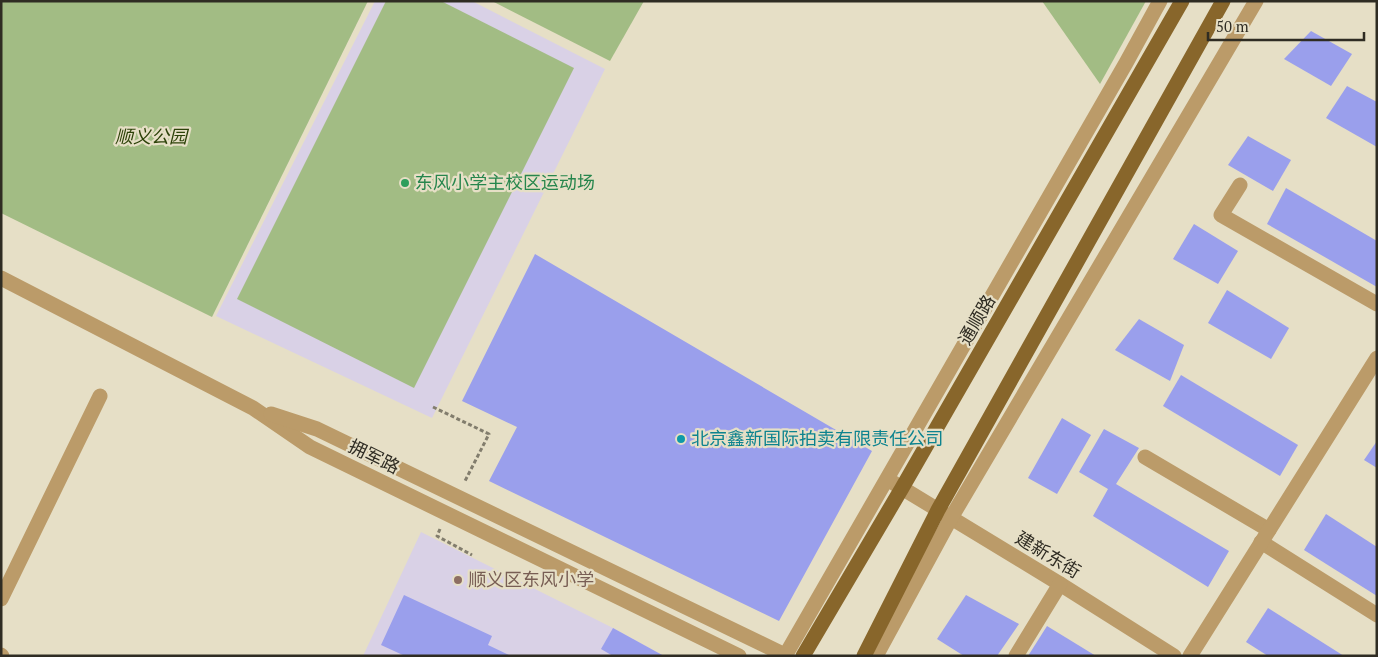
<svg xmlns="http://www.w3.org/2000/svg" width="1378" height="657" font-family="'PT Serif','Noto Sans SC',serif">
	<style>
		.education { fill: #d9d1e6 }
		.green { fill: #a2bc84 }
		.building { fill: #9a9fec }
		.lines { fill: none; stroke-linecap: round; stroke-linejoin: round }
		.path { stroke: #827d6d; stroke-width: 3; stroke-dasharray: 4 2.5; stroke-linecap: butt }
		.minor { stroke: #bb9b69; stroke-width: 15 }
		.major { stroke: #88662b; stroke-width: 15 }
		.leisure-dot { fill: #2e9e5b; stroke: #e6dfc6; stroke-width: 2 }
		.culture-dot { fill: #0f9aa8; stroke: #e6dfc6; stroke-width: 2 }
		.education-dot { fill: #8d6e63; stroke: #e6dfc6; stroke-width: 2 }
		.labels { text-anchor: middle; stroke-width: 4.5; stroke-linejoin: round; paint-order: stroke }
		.park-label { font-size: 18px; font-style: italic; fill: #2c4208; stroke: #e6dfc6 }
		.leisure-label { font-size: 18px; fill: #27864d; stroke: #e6dfc6; text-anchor: start }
		.street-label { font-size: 18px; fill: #2f2c23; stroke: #e6dfc6 }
		.culture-label { font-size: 18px; fill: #0d838f; stroke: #e6dfc6; text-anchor: start }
		.education-label { font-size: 18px; fill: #785e54; stroke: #e6dfc6; text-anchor: start }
	</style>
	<rect width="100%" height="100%" fill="#e6dfc6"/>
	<g class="education">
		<path d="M375 1H472L605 69 432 418 216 316Z"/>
		<path d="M421 532 613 628 664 656H363Z"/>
	</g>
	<g class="green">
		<path d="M1 1H368L212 317 1 213Z"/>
		<path d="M386 1H441L574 68 414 388 237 299Z"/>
		<path d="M492 1H644L610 61Z"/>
		<path d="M1042 1H1146L1100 84Z"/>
	</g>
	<g class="building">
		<path d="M1311 31 1352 54 1331 86 1284 59Z"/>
		<path d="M1347 86 1377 102V147L1326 118Z"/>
		<path d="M1248 136 1291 160 1273 191 1228 165Z"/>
		<path d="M1286 188 1377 241V287L1267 224Z"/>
		<path d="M1194 224 1238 251 1218 284 1173 259Z"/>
		<path d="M535 254 872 451 779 621 489 481 517 427 462 401Z"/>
		<path d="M1227 290 1289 328 1271 359 1208 323Z"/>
		<path d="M1139 319 1184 345 1170 381 1115 350Z"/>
		<path d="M1181 375 1298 445 1280 476 1163 406Z"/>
		<path d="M1062 418 1091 435 1057 494 1028 478Z"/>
		<path d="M1104 429 1139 448 1116 484 1229 551 1208 587 1093 516 1108 489 1079 472Z"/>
		<path d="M1377 441V468L1364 460Z"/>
		<path d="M1326 514 1377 547V596L1304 550Z"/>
		<path d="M404 595 492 636 488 645 511 656H405L381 645Z"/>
		<path d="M966 595 1019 624 997 656H964L937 639Z"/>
		<path d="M1268 608 1344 656H1268L1246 642Z"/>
		<path d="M1047 626 1096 656H1028Z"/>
		<path d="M613 628 664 656H613L601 649Z"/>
	</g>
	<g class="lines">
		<g class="path">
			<path d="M433 407 489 434 465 481"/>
			<path d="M440 529 437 536 472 555"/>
		</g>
		<g class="minor">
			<path d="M1240 185 1221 215 1377 304"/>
			<path d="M1 278 253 408 310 447 739 656"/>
			<path d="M271 414 317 429 787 656"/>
			<path d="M1145 457 1269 530"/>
			<path d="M892 482 1060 584 1174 656"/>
			<path d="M1261 542 1377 615"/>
			<path d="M1 599 100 396"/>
			<path d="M1 655 2 656"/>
			<path d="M785 656 1126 63 1160 1"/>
			<path d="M876 656 951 518 1256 1"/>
			<path d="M1016 656 1060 584"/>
			<path d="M1190 656 1377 358"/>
		</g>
		<g class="major">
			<path d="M803 656 902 488 1182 1"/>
			<path d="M864 656 938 510 1223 1"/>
		</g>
	</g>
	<circle class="leisure-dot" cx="405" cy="183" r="5"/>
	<circle class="culture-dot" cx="681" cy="439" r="5"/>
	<circle class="education-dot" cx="458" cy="580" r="5"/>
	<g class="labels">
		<g class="park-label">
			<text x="151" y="143">顺义公园</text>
		</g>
		<g class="leisure-label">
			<text x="415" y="189">东风小学主校区运动场</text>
		</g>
		<g class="street-label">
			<text transform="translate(977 320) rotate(-60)" y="6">通顺路</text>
			<text transform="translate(374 457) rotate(26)" y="6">拥军路</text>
			<text transform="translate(1048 555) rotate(31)" y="6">建新东街</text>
		</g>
		<g class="culture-label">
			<text x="691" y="445">北京鑫新国际拍卖有限责任公司</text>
		</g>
		<g class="education-label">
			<text x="468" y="586">顺义区东风小学</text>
		</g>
	</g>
	<rect width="1378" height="657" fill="none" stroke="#2f2c23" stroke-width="5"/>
	<path d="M1208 32v8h156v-8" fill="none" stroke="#2f2c23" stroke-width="2.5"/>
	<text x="1216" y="32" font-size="15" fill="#2f2c23" stroke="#e6dfc6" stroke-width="4" paint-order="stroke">50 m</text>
</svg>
